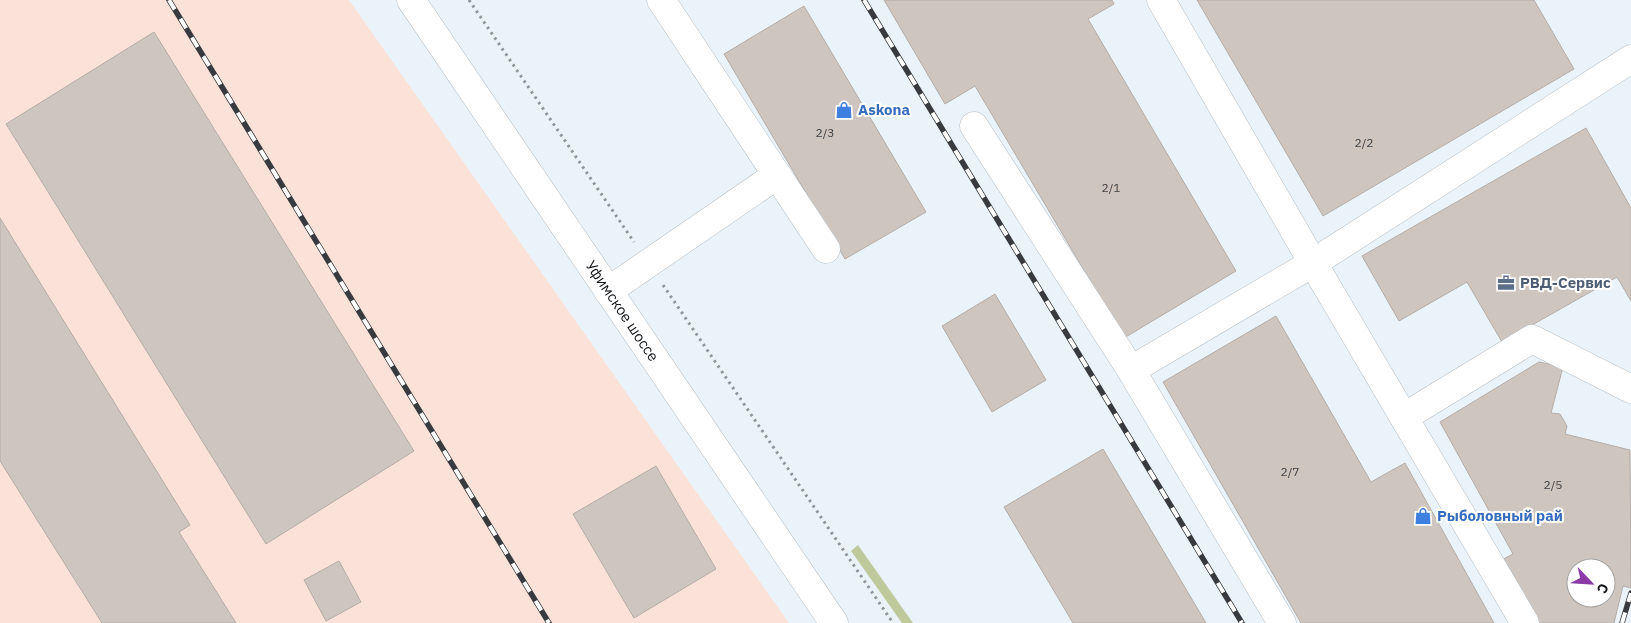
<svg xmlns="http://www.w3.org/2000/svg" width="1631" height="623" font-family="'IBM Plex Sans',sans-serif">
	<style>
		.industrial { fill: #fbe2d9 }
		.green { fill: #bfca9c }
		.building { fill: #cec5bf; stroke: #b5aca6; fill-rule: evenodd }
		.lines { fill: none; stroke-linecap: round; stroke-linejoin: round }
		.minor-casing { stroke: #b6bec5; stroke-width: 29 }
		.major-casing { stroke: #b6bec5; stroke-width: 29 }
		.path { stroke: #90969b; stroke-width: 3; stroke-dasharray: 2.5 4; stroke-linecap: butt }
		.minor { stroke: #fff; stroke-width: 28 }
		.major { stroke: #fff; stroke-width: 28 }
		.rail-casing { stroke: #373a3e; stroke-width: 5.5 }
		.rail { stroke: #fff; stroke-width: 4; stroke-dasharray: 11; stroke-linecap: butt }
		.labels { text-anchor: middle; stroke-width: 4; stroke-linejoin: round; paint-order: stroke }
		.number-label { font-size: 12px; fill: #424243 }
		.shop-label { font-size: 15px; font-weight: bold; fill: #366cbe; stroke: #fff; text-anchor: start }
		.service-label { font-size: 15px; font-weight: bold; fill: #4e5e75; stroke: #fff; text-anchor: start }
		.street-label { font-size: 15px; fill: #14171a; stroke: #fff }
	</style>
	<rect width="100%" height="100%" fill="#ebf3fa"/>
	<path class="industrial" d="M0 0H349L789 623H0Z"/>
	<path class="green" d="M858 545 913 623H902L851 551Z"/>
	<g class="building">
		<path d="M884 0H1112L1114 4 1088 19 1236 271 1124 338 975 86 945 104Z"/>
		<path d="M1197 0H1534L1574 69 1323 216Z"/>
		<path d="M804 6 926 212 845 259 724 54Z"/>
		<path d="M154 32 414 451 266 544 6 124Z"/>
		<path d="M1586 128 1631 208V301L1617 277 1502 342 1467 282 1399 321 1362 256Z"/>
		<path d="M0 218 190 525 179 532 236 623H102L0 461Z"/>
		<path d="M995 294 1046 380 992 412 942 326Z"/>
		<path d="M1276 316 1371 482 1405 463 1494 623H1301L1163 382Z"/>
		<path d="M1539 362 1563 367 1551 413 1560 414 1567 426 1565 434 1630 450 1631 588 1623 586 1614 623H1535L1500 561 1513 554 1440 422ZM1576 568H1606V598H1576Z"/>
		<path d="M1103 449 1206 623H1073L1004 507Z"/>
		<path d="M656 466 716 569 634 618 573 514Z"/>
		<path d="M339 561 361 602 326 621 304 580Z"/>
	</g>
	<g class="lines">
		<g class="minor-casing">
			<g id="minor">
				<path d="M661 0 826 249"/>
				<path d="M1161 0 1313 263 1631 59"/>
				<path d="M974 126 1131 370 1282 623"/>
				<path d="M608 291 777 175"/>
				<path d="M1131 370 1313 263 1525 623"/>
				<path d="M1404 417 1532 339 1631 389"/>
			</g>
		</g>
		<g class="major-casing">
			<path id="major" d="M411 0 834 623"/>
		</g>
		<g class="path">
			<path d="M469 0 634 242"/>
			<path d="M663 285 893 623"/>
		</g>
		<use href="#minor" class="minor"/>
		<use href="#major" class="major"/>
		<g class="rail-casing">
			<g id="rail">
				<path d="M169 0 549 623"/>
				<path d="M864 0 1242 623"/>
				<path d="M1622 623 1631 593"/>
			</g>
		</g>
		<use href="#rail" class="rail"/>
	</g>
	<defs>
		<g id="shop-bare" transform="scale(1.35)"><path d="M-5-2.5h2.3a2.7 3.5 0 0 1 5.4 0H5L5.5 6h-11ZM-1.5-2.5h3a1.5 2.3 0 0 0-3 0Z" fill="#3f7fe0" stroke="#fff" stroke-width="2.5" paint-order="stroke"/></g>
		<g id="office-bare" transform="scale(1.35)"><path d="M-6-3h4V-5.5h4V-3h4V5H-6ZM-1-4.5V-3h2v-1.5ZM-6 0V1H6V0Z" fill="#5c6f8a" stroke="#fff" stroke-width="2.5" paint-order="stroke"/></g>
	</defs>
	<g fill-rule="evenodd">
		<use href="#shop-bare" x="844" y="110"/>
		<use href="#office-bare" x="1506" y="283"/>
		<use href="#shop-bare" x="1423" y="516"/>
	</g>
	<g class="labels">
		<g class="number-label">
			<text x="825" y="137">2/3</text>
			<text x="1364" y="147">2/2</text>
			<text x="1111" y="192">2/1</text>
			<text x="1290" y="476">2/7</text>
			<text x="1553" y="489">2/5</text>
		</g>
		<g class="shop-label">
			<text x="858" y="115">Askona</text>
			<text x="1437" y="521">Рыболовный рай</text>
		</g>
		<g class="service-label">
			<text x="1520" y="288">РВД-Сервис</text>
		</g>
		<g class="street-label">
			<text transform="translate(622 311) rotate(56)" y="5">Уфимское шоссе</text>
		</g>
	</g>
	<g transform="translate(1591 583) rotate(115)"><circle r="24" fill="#ffffff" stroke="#a1a2a3"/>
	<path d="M0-4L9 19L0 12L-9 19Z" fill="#8d3aa9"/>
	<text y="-8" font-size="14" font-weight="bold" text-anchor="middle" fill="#14171a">С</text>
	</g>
</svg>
